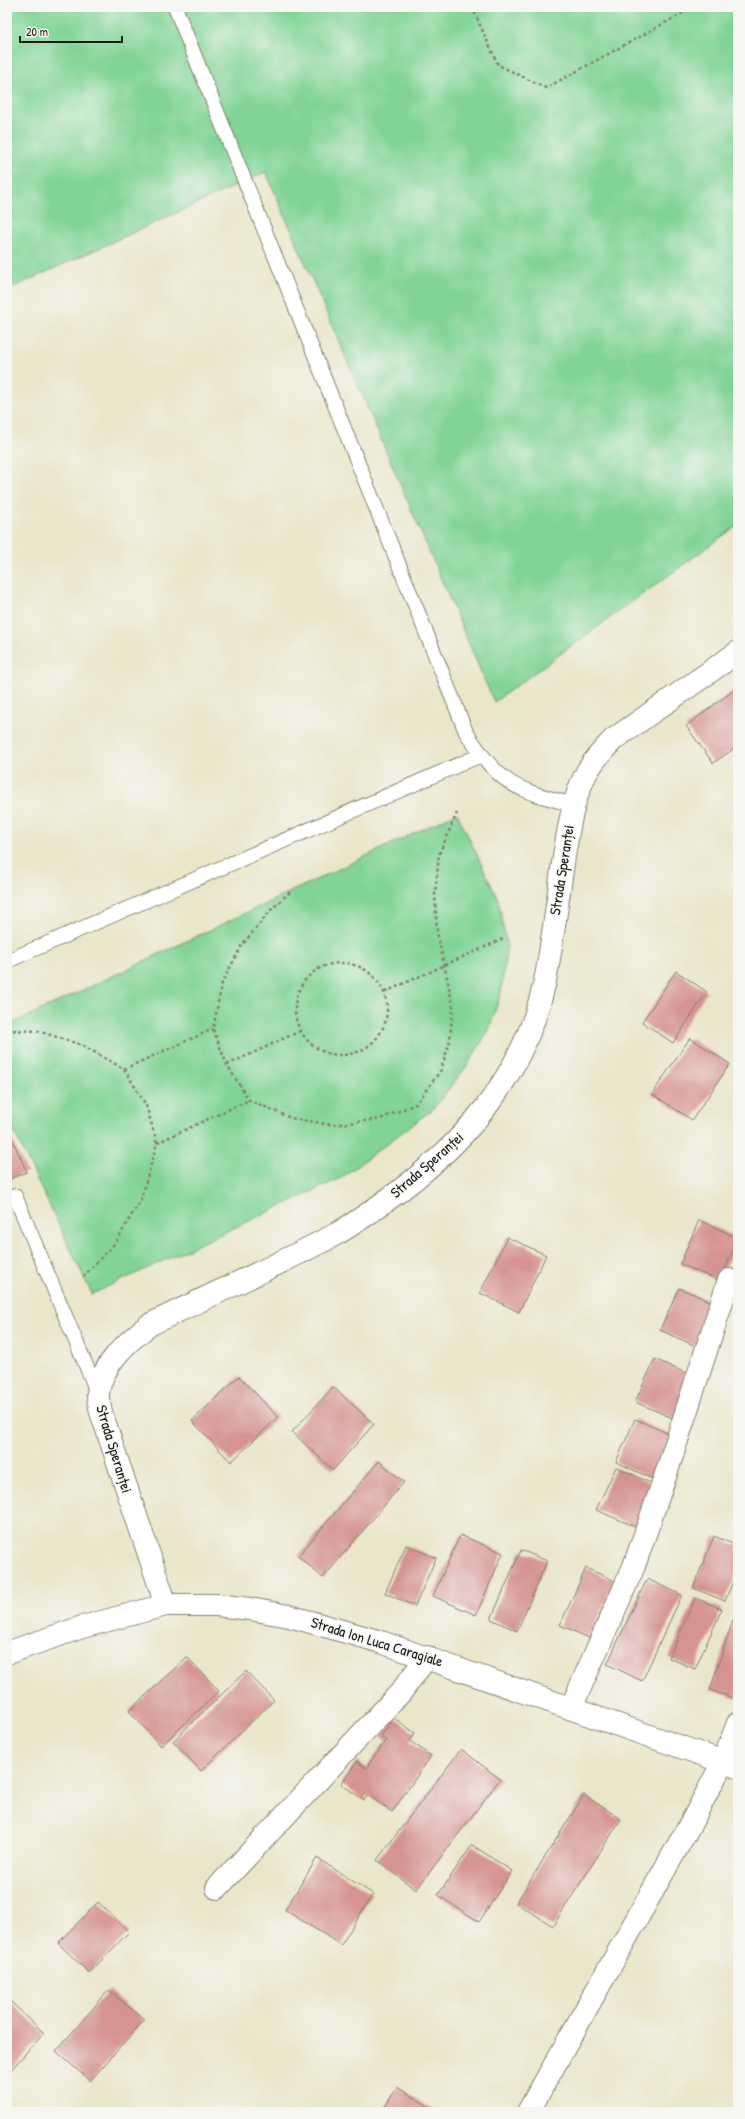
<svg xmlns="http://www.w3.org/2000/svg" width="745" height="2119" font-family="'Patrick Hand',sans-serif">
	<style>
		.green { fill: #81d495; stroke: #4e7858 }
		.building { fill: #d59492 }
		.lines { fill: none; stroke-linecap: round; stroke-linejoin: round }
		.service-casing { stroke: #838173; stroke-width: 16 }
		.minor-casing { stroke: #838173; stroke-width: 24 }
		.tertiary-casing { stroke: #838173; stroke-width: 24 }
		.secondary-casing { stroke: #838173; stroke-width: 24 }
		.path { stroke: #838173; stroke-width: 2.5; stroke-dasharray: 3 3; stroke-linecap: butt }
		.service { stroke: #fff; stroke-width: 14 }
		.minor { stroke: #fff; stroke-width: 22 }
		.tertiary { stroke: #fff; stroke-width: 22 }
		.secondary { stroke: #fff; stroke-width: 22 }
		.labels { text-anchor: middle; stroke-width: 3; stroke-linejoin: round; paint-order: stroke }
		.street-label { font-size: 15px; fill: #1c1c1c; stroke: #f6f6f2 }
	</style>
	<rect width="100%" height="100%" fill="#f6f6f2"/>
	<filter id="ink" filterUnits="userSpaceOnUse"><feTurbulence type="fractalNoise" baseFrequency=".025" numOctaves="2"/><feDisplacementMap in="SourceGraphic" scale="8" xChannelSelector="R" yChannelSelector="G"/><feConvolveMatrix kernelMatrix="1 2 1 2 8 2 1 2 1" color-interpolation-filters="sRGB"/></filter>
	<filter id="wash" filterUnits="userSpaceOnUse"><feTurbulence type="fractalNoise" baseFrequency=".012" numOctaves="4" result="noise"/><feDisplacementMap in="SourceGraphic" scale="16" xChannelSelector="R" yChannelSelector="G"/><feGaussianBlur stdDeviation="0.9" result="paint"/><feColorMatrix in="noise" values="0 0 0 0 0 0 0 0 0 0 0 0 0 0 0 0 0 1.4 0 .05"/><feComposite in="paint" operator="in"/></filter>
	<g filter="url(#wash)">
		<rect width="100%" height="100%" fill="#eae6ca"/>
		<g class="green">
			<path d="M7 7H738V525L494 702 266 172 7 290Z"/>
			<path d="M457 813 498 899 507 946 501 992 489 1030 466 1067 433 1109 341 1178 92 1294 7 1117V1026Z"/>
		</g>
		<g id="blocks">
			<g class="building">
				<path d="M738 687V746L713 763 686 726Z"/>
				<path d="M676 971 707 992 673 1043 642 1022Z"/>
				<path d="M690 1038 730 1064 692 1120 652 1094Z"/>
				<path d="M7 1128 27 1172 7 1180Z"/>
				<path d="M699 1220 738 1238 720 1281 680 1264Z"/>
				<path d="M507 1237 546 1255 519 1312 480 1293Z"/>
				<path d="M679 1288 719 1305 700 1348 660 1330Z"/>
				<path d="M655 1359 694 1377 675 1419 635 1402Z"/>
				<path d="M239 1376 278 1417 231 1462 192 1421Z"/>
				<path d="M333 1387 374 1424 333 1470 292 1432Z"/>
				<path d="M635 1419 674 1436 655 1480 616 1462Z"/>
				<path d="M379 1461 404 1482 323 1578 298 1556Z"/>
				<path d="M616 1467 655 1485 636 1527 596 1510Z"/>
				<path d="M460 1535 503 1553 476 1615 433 1596Z"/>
				<path d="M714 1536 738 1546V1569L725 1601 693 1588Z"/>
				<path d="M406 1545 436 1558 415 1606 385 1593Z"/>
				<path d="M521 1550 547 1561 517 1631 491 1619Z"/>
				<path d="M586 1568 615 1581 589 1638 560 1625Z"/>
				<path d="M647 1579 682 1595 642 1681 607 1664Z"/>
				<path d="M695 1598 722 1609 695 1669 669 1658Z"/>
				<path d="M733 1620 738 1622V1694L736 1699 710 1690Z"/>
				<path d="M187 1657 219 1691 161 1746 129 1711Z"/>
				<path d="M246 1671 274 1700 201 1771 173 1741Z"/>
				<path d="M394 1718 415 1733 410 1741 431 1756 392 1812 368 1795 364 1800 341 1784 357 1761 366 1768 386 1740 381 1736Z"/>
				<path d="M461 1749 500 1779 416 1890 377 1860Z"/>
				<path d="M584 1795 621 1819 553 1926 516 1903Z"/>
				<path d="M472 1845 512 1871 479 1922 438 1895Z"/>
				<path d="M317 1858 373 1894 341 1945 285 1910Z"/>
				<path d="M98 1902 129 1932 89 1973 58 1943Z"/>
				<path d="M109 1990 144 2020 90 2081 56 2051Z"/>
				<path d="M11 2002 44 2033 7 2074V2007Z"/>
				<path d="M397 2087 438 2112H382Z"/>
			</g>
		</g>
	</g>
	<g filter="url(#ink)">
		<use href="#blocks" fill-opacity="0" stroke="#838173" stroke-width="1"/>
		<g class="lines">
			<g class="service-casing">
				<g id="service">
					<path d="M175 7 466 732C501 786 514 789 574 805"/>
					<path d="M7 961 481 755"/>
					<path d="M15 1196 98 1394"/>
				</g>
			</g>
			<g class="minor-casing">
				<g id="minor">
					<path d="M571 1708 634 1566 665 1477 729 1280"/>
					<path d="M217 1888 401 1692 427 1657"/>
					<path d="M528 2112 692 1821 723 1762 738 1723"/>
				</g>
			</g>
			<g class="tertiary-casing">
				<path id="tertiary" d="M166 1605 101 1412C100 1406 97 1399 98 1393 102 1364 127 1342 149 1325 212 1294 277 1266 338 1233 359 1221 379 1206 398 1192 474 1135 529 1066 547 971 553 935 558 899 563 863 568 832 572 798 588 770 595 758 604 749 614 739L738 652"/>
			</g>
			<g class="secondary-casing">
				<path id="secondary" d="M7 1653 82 1627 166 1605H217L250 1609 289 1616 378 1641 738 1767"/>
			</g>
			<g class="path">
				<path d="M472 7 498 65 546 88 694 7"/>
				<path d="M737 7 738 8"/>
				<path d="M290 892 271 910 242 945 222 983 213 1029 227 1065 249 1100 291 1118 332 1125 380 1119 416 1104 441 1070 450 1040 453 1006 437 932 435 895 439 854 457 813"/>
				<circle cx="341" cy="1009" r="46"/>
				<path d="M385 992 505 938"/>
				<path d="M7 1030 38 1031 82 1045 124 1069 146 1105 157 1143 141 1199 116 1242 83 1277"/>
				<path d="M227 1065 300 1031"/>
				<path d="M124 1069 213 1029"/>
				<path d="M157 1143 249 1100"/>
			</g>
			<use href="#service" class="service"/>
			<use href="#minor" class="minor"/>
			<use href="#tertiary" class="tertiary"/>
			<use href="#secondary" class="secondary"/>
		</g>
	</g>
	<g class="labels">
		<g class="street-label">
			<text transform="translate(562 870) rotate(-81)" y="5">Strada Speranței</text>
			<text transform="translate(427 1165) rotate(-41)" y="5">Strada Speranței</text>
			<text transform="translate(114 1449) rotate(73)" y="5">Strada Speranței</text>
			<text transform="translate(377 1642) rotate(17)" y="5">Strada Ion Luca Caragiale</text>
		</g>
	</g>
	<rect width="745" height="2119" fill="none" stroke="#f6f6f2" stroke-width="24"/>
	<path d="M20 36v6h102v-6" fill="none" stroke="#1c1c1c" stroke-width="2"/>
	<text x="26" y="36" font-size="12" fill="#1c1c1c" stroke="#f6f6f2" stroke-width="3" paint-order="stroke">20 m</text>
</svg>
